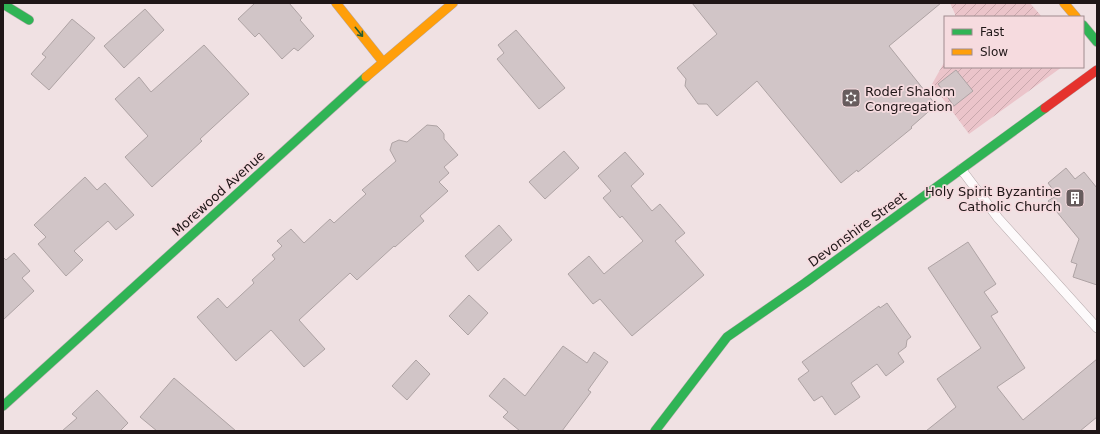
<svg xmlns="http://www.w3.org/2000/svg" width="1100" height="434" font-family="'DejaVu Sans',sans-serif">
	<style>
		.garden { fill: url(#garden-furrows) }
		.building { fill: #d1c5c7; stroke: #aea3a4 }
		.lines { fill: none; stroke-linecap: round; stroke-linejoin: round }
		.lane-casing { stroke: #b4a8aa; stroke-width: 10 }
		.fast-casing { stroke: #b4a8aa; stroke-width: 10 }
		.slow-casing { stroke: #b4a8aa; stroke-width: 10 }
		.jam-casing { stroke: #b4a8aa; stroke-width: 10 }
		.lane { stroke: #fdfafb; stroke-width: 9 }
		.fast { stroke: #30b455; stroke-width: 9 }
		.slow { stroke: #ff9f0a; stroke-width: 9 }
		.jam { stroke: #e5322d; stroke-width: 9 }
		.oneway { stroke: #275d33 }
		.labels { text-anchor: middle; stroke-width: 3.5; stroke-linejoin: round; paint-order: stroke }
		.poi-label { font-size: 13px; fill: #1f1617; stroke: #f6dbdf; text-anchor: start }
		.street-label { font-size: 13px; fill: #1f1617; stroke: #f6dbdf }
	</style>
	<defs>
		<pattern id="garden-furrows" width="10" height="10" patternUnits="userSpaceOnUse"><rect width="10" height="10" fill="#ebc4ca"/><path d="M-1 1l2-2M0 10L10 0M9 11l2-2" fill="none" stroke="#c9a8ad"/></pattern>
	</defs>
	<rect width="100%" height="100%" fill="#f0e1e3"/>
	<g class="garden">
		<path d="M950 3H1030L1042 17H955V14Z"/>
		<path d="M945 61V67H1062L969 134 932 84Z"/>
	</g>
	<g class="building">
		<path d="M255 3H289L302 18 300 20 314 36 298 51 294 48 282 59 259 33 255 37 238 19Z"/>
		<path d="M692 3H941L889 46 936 105 911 127 912 128 858 172 857 170 841 183 757 81 717 116 707 104H698L685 86 686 79 677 68 717 34Z"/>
		<path d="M145 9 164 30 124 68 104 46Z"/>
		<path d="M72 19 95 38 49 90 31 74 46 57 42 54Z"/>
		<path d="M516 30 565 88 539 109 497 59 504 53 498 45Z"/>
		<path d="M204 45 249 94 200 139 202 141 152 187 125 157 148 136 115 99 139 77 151 92Z"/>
		<path d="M956 70 973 91 954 106 938 84Z"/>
		<path d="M427 125 437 126 441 130 444 134V139L458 155 444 167 449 173 439 182 448 191 420 216 424 221 395 247 394 246 357 280 350 273 299 320 325 349 304 367 271 330 236 361 197 317 218 298 227 308 254 283 252 280 275 259 272 255 282 246 277 241 291 229 304 243 330 219 334 223 366 194 362 190 396 161 390 150 392 143 399 140 407 142Z"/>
		<path d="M564 151 579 168 545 199 529 182Z"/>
		<path d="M625 152 644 174 631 186 652 211 660 204 685 233 675 241 704 275 632 336 600 299 593 304 568 274 589 256 604 274 643 241 622 216 620 218 603 198 611 191 598 176Z"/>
		<path d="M1066 168 1075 179 1084 172 1097 188V285L1073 277 1077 264 1071 262 1079 239 1048 201 1057 195 1048 183Z"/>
		<path d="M85 177 97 190 105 183 134 215 116 230 108 221 74 251 83 260 66 276 38 244 46 237 34 225Z"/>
		<path d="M499 225 512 240 478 271 465 256Z"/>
		<path d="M968 242 996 284 984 292 998 312 991 316 1025 368 997 387 1023 420 1097 359V417L1080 431H926L956 407 937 379 981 348 928 268Z"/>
		<path d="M14 253 30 271 22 278 34 291 3 320V257L6 260Z"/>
		<path d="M469 295 488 313 468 335 449 316Z"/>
		<path d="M887 303 911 337 907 340 906 347 898 353 904 362 886 376 877 364 851 383 860 397 835 415 822 396 814 401 798 379 809 371 802 362 879 306 880 308Z"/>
		<path d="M563 346 587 363 594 352 608 362 588 390 591 392 562 431H520L503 417 508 412 489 396 504 378 525 396Z"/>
		<path d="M416 360 430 374 407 400 392 386Z"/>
		<path d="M174 378 236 431H157L140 417Z"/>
		<path d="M97 390 128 423 120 431H62L77 418 72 414Z"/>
	</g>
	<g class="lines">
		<g class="lane-casing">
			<path id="lane" d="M961 169 998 218 1097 328"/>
		</g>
		<g class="fast-casing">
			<g id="fast">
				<path d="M3 4 29 20"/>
				<path d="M1083 25 1097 42"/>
				<path d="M3 406 366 77"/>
				<path d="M655 431 727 337 805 283 1045 108"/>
			</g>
		</g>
		<g class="slow-casing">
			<g id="slow">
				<path d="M336 3 383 62"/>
				<path d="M1064 3 1076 17"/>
				<path d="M366 77 453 3"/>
			</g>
		</g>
		<g class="jam-casing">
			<path id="jam" d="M1045 108 1097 70"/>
		</g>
		<use href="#lane" class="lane"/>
		<use href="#fast" class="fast"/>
		<use href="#slow" class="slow"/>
		<use href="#jam" class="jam"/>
	</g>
	<defs><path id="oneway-shaft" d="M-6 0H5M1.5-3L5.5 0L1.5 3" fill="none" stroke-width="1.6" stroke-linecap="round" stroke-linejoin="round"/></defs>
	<use class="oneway" href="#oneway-shaft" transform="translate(359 32) rotate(51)"/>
	<defs>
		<g id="synagogue-square" transform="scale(1)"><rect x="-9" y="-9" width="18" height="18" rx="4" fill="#685d5e" stroke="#f6dbdf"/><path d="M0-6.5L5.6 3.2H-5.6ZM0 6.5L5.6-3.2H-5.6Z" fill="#fff"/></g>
		<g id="building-square" transform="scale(1)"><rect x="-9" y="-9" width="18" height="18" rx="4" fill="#685d5e" stroke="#f6dbdf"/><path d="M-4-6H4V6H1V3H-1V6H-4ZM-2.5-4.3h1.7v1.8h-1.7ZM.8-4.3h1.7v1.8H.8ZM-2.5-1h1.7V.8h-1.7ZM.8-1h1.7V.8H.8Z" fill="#fff"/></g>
	</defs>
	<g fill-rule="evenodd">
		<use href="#synagogue-square" x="851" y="98"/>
		<use href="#building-square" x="1075" y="198"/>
	</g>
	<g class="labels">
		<g class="poi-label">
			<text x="865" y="96">Rodef Shalom<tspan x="865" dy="15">Congregation</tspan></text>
			<text x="1061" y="196" text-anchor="end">Holy Spirit Byzantine<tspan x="1061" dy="15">Catholic Church</tspan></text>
		</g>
		<g class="street-label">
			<text transform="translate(218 193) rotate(-42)" y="5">Morewood Avenue</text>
			<text transform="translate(857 229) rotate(-36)" y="5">Devonshire Street</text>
		</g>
	</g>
	<rect width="1100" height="434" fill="none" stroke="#1f1617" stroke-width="8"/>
	<rect x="944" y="16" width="140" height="52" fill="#f6dbdf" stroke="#a08c8f"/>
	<rect x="952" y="29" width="20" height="6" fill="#30b455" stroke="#a08c8f"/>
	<text x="980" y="36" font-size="12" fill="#1f1617">Fast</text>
	<rect x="952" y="49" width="20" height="6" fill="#ff9f0a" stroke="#a08c8f"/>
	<text x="980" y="56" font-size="12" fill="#1f1617">Slow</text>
</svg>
